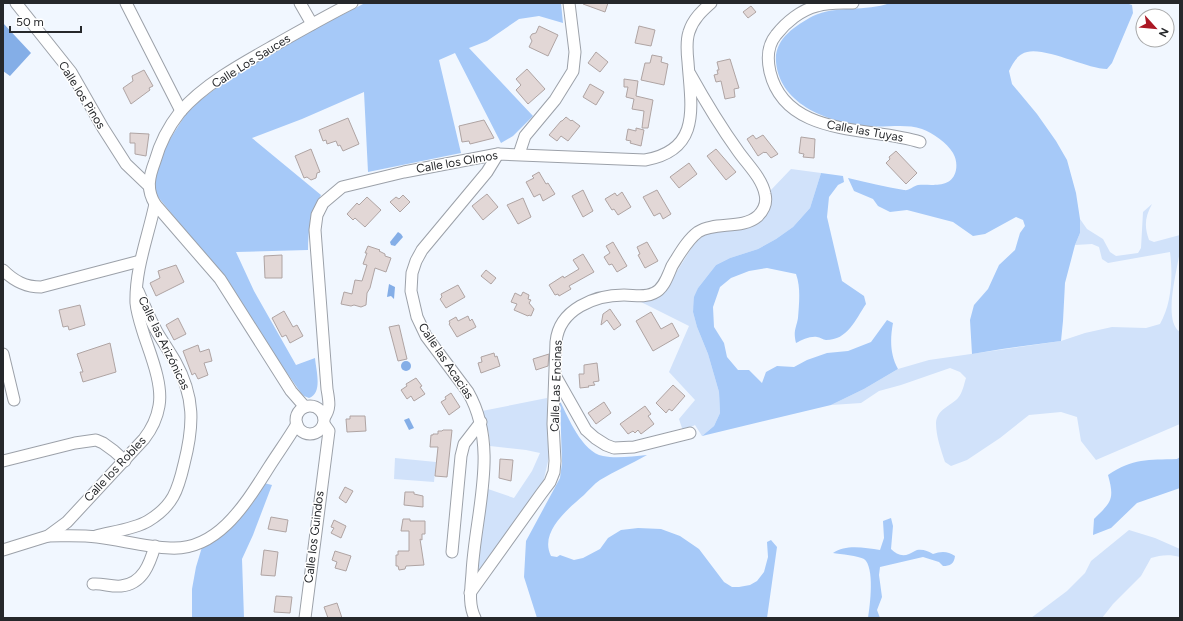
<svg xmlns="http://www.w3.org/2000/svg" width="1183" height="621" font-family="Figtree,sans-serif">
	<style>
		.green { fill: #d1e2fa }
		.forest { fill: #a6c9f8 }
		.water { fill: #84aee7 }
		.building { fill: #e2d7d6; stroke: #afa4a3 }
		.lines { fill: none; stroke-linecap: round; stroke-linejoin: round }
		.minor-casing { stroke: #9ca1a9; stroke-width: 13 }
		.minor { stroke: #fff; stroke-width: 11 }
		.labels { text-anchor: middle; stroke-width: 3; stroke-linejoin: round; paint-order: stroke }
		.street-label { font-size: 12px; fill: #26282b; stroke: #fff }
	</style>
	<rect width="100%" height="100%" fill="#f1f7ff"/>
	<g class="green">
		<path d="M791 169 821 173 810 208 793 227 776 239 758 249 730 258 716 265 698 288 693 312 697 327 708 354 719 392 720 413 714 426 702 436 695 425 683 431 679 419 695 400 669 372 689 326 641 302 663 294 692 247 700 238 709 233 748 228 759 223 768 212 771 204 770 191Z"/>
		<path d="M1152 204C1145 217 1144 226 1149 240L1154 242 1180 235C1180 240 1181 245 1180 250 1178 268 1162 320 1180 332V424L1096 460 1081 441 1077 417 1061 412 1029 415 1000 438 967 460 951 466 945 462C941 450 936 436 936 423 937 409 951 406 958 398 963 392 964 384 966 378L960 372 950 368 901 385 879 391 861 403 831 405 864 389 898 369 929 360 1061 341 1085 333 1112 327 1146 328 1160 324C1172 303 1173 275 1170 252L1108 263 1102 259 1099 247 1092 244 1075 245 1080 233V219L1087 229 1103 239 1110 252 1116 256 1138 253 1141 248 1143 212Z"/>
		<path d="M547 398V431L549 457 543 483 477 573 475 571 488 489 514 498 532 471 540 453 526 450 490 446 489 434 482 411Z"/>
		<path d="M395 458 436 462 434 482 394 479Z"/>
		<path d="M1129 530 1155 538 1180 549V557C1170 554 1160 555 1151 558L1141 576 1113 604 1102 618H1031L1067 591 1085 573 1091 561Z"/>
	</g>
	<g class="forest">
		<path d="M365 3H561L563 23 539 16 519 19 487 41 469 48 533 116 513 136 501 143 455 53 439 60 461 153 368 172 364 92 302 119 252 138 321 195C311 213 308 230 308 250L236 252 254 291 296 365 315 358C316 370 323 393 309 398L304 396 301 393 273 353 224 275 181 225 158 197 155 190V181L161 157 170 139 186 114 198 102 232 76 301 36Z"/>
		<path d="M890 3H1126L1132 5 1133 13 1112 63 1107 69C1085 69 1039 43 1022 54 1016 57 1012 65 1009 71L1012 84 1037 114 1056 141 1067 160 1076 193 1080 219V233L1075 245 1065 283 1063 321 1061 341 1002 349 972 354 970 320 974 305 988 289 999 265 1015 250 1020 233 1025 226 1023 220 1016 217 985 234 973 236 953 222 907 210 890 212 878 206 873 199 854 191 848 178C866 182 886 187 904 190 909 191 913 186 918 185 933 184 952 189 956 170 957 164 956 158 953 153 947 143 933 133 922 129 905 123 885 128 868 126 831 123 780 106 776 62 774 39 795 26 813 16 836 5 866 12 890 3Z"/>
		<path d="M821 173 843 176 844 182 838 185 829 197 827 217 842 281 864 296 866 304C855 320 848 340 826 340 823 340 820 337 817 337 810 336 802 340 796 343 793 331 796 329 798 318 799 303 801 288 796 274L767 268 749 271 731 278 720 287 713 307 714 327 724 343 727 357 738 370H749L762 383 766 372 777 366 794 367 807 360 827 353 848 351 871 342 887 320 893 323C890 339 890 355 898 369L864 389 831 405 702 436 714 426 720 413 719 392 708 354 697 327 693 312 694 297 698 288 716 265 730 258 758 249 776 239 793 227 810 208Z"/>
		<path d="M560 401C568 417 582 452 603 456 617 459 633 456 647 455 631 464 615 471 600 480 594 484 589 490 584 495 568 509 539 532 551 556L557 557 560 555 574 560 583 558 600 549 608 538 621 530 638 528 661 529 680 536 699 549 724 582 732 587H739L750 585 757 581 764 572 768 557 767 542 771 540 777 547 767 618H537L524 577 526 541 560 478 562 463Z"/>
		<path d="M1180 457V488L1137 503 1111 528 1093 535 1094 519C1111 502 1115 500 1108 475 1133 458 1148 460 1177 459Z"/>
		<path d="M264 483 272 485 253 535 242 559 244 618H192V589L196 567 202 547 243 515 255 500Z"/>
		<path d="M891 518 893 526 891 549C896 554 902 557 909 554 912 553 914 551 917 550 923 549 928 551 933 554 941 551 948 551 955 556 954 564 950 566 943 566L939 562 923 557 880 567 879 575 882 597 877 610 880 618H868C870 606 875 567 864 559 859 556 840 554 833 553 846 544 865 548 880 550L884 538 883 521Z"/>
	</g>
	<g class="water">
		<path d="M3 23 31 53 10 76 3 71V55L4 54 3 52Z"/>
		<path d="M398 232 401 234 403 237 395 246 391 245 390 242Z"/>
		<path d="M389 284 395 287 394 299 391 296 387 297Z"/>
		<circle cx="406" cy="366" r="5"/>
		<path d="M409 418 414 428 409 430 404 420Z"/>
	</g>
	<g class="building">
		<path d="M583 3H608L605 12 583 4Z"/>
		<path d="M751 6 756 12 748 18 743 12Z"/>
		<path d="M539 26 558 35 548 56 529 47 532 41 530 37 532 34 536 33Z"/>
		<path d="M639 26 655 30 651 46 635 43Z"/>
		<path d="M596 52 608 62 600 72 588 63Z"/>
		<path d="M652 55 662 57 661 62 668 64 664 85 641 80 645 63H650Z"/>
		<path d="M730 59 739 88 734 89 735 97 725 99 721 81 716 82 714 75 718 74 717 70H719L717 62Z"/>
		<path d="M527 69 545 89 528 104 516 90 521 85 516 79Z"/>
		<path d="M144 70 153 86 149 88 150 90 131 104 123 88 133 81 132 76Z"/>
		<path d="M624 79 638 81 636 96 653 100 648 128H642L644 111 632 109 634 99 626 97 628 87H624Z"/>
		<path d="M590 84 604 92 596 105 583 97Z"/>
		<path d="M566 117 571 121 572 120 580 126 568 141 561 136 557 141 549 135 561 121H562Z"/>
		<path d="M348 118 359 144 343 151 340 145 338 146 336 141 327 144 326 140 323 141 319 130Z"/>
		<path d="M484 120 494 138 470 144 469 141 462 142 459 126Z"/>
		<path d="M636 128 644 130 641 146 630 143 631 141 626 140 628 129 636 131Z"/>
		<path d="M130 133 149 134 146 156 135 154V143H130Z"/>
		<path d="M753 135 756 139 763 135 778 154 771 158 766 152 765 153 764 152 758 156 747 139Z"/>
		<path d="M801 137 815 139 814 158 803 157 804 154 799 153Z"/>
		<path d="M311 149 320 172 317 173 316 178 311 180 307 177 304 178 295 156Z"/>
		<path d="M716 149 736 172 726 180 707 156Z"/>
		<path d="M896 151 917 173 906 184 886 163 890 159 889 157Z"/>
		<path d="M689 163 697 174 679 188 670 177Z"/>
		<path d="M539 172 546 184 548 183 555 194 543 201 540 194 534 197 526 182 534 178 532 176Z"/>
		<path d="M583 190 593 211 583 217 572 196Z"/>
		<path d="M657 190 671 214 663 219 660 213 654 216 643 197Z"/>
		<path d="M622 192 631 207 618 215 614 209 612 210 605 199 615 193 617 196Z"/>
		<path d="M487 194 498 207 483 220 472 206Z"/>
		<path d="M403 195 410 202 400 212 390 202 396 197 399 199Z"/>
		<path d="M367 197 381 210 365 227 355 218 353 220 347 214 357 203 359 205Z"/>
		<path d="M523 198 531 217 518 224 507 205Z"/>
		<path d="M613 242 627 266 617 272 612 264 609 265 604 257 610 253 606 246Z"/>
		<path d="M647 242 658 261 645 268 638 255 640 254 637 247Z"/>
		<path d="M368 246 380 250 379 251 385 254V256L391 258 386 272 375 268 370 288 367 293 366 305 361 307 354 305 351 306 341 304 344 292 352 294 355 280 362 281 367 265 363 264 367 253H365Z"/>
		<path d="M583 254 594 272 569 286 571 289 559 296 558 294 555 295 549 285 563 276 564 278 579 269 573 260Z"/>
		<path d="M282 255V278H265L264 256Z"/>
		<path d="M176 265 184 282 156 296 150 283 160 278 158 271Z"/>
		<path d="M486 270 496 278 491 284 481 276Z"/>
		<path d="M458 285 465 297 446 308 440 299 442 297 441 294Z"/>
		<path d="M523 292 529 295 528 299 531 300 529 303 534 309 531 316 529 315 528 316 514 310 517 304 511 302 515 293 521 296Z"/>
		<path d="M80 305 85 325 69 330 68 326 63 327 59 310Z"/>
		<path d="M610 309 621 325 614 330 607 320 601 325 603 314Z"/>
		<path d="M284 311 293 327 297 325 303 336 290 343 286 335 282 337 272 318Z"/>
		<path d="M651 312 661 329 672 323 679 336 653 351 636 321Z"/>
		<path d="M468 316 470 321 472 319 476 327 457 337 449 324 450 323 449 321 456 317 458 321Z"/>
		<path d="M178 318 186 334 174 340 166 325Z"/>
		<path d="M399 325 407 359 398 361 389 327Z"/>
		<path d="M110 343 116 372 83 382 80 372H83L77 354Z"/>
		<path d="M198 345 200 352 209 349 212 361 204 363 208 375 198 379 195 373 192 375 183 351Z"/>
		<path d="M494 353 495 357 497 356 500 366 481 373 478 363 482 362 481 357Z"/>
		<path d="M549 354 548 366 536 370 533 359Z"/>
		<path d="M597 363 599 381 593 382 595 385 588 386 589 387 580 388 579 374H584V365Z"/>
		<path d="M416 378 422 386 420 387 425 394 414 401 411 396 407 399 401 390 407 386 406 384Z"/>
		<path d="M673 385 685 396 672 411 669 409 666 413 656 403Z"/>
		<path d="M451 393 460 407 449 415 441 402 446 399 445 397Z"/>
		<path d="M604 402 611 413 596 424 588 413Z"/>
		<path d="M645 406 651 414 648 416 654 424 641 434 638 430 635 433 633 431 628 434 620 424Z"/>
		<path d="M350 416H365L366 431 347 432 346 419H350Z"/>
		<path d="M443 430H452L447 477 435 476 438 447H430L431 435H433V434H438V431H442Z"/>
		<path d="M500 459 513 460 511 481 499 478Z"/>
		<path d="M345 487 353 491 346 503 339 498Z"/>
		<path d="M405 492H414V494L423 496V507L404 505Z"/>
		<path d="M271 517 288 520 286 532 268 529Z"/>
		<path d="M403 519H410V521H425V534H422V540L420 539 424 565 406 566 405 569 399 570 398 566H396V555H398V551H409V531H401Z"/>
		<path d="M334 520 346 526 341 538 331 533 334 528 331 527Z"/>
		<path d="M264 550 278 552 275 576 261 575Z"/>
		<path d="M335 551 351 556 346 571 335 568 337 562 332 560Z"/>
		<path d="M276 596 292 597 290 613 274 612Z"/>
		<path d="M337 603 342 618H328L324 607Z"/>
	</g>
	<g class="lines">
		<g class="minor-casing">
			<g id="minor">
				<path d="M16 3 71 72 103 128 126 164 149 186"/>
				<path d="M126 3 181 111"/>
				<path d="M300 3 312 24"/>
				<path d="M853 3C842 3 828 2 817 6 801 10 786 22 776 35 767 46 767 59 770 72 786 138 870 126 920 142"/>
				<path d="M519 154 525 136 555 100 573 71 575 52 569 3"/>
				<path d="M3 270C14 281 25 287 41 287L140 261"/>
				<path d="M3 354 14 400"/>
				<path d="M556 377 586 430 595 438 606 445 614 448 634 447 690 433"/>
				<circle cx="310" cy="420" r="14"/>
				<path d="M305 407 291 391 220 279 155 204C146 189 149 177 155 161 160 143 169 126 180 112 204 84 243 63 275 45 300 31 326 16 352 3"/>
				<path d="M324 418C331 408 329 401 327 389L315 230 317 215 323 203 342 187 404 172 498 154 645 160C702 150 691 106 688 62 687 53 686 41 689 32 693 19 702 11 711 3"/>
				<path d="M3 461 75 443 96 440 103 443 114 451 125 461"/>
				<path d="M48 536C65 536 81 535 97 537 121 540 146 547 170 548 218 551 246 503 269 467 278 453 288 439 297 424"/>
				<path d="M96 536C111 532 135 529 148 521 173 506 178 490 184 464 194 425 195 397 175 361 169 351 163 342 157 332 150 319 144 305 138 291"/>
				<path d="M3 550 48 536 67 522 144 439C151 430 157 418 159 406 163 385 151 356 144 335 141 325 137 314 136 303 135 269 148 237 155 204"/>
				<path d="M452 552 461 456 464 444 481 422"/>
				<path d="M93 584C102 583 111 587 121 586 143 584 150 563 155 546"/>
				<path d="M470 593 541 494 550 482 554 472 555 461 553 424 556 342C559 309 595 295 624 295 634 295 645 298 654 293 664 289 668 275 672 266 679 255 687 240 698 232 715 221 742 230 758 216 764 210 767 202 765 194 762 178 747 164 738 151 720 126 705 101 690 74"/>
				<path d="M305 618 329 431 324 424"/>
				<path d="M475 618C468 604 471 588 472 573 475 513 500 448 468 392L426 336 417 317 411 291 412 273 416 261 422 250 487 172 498 154"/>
			</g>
		</g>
		<use href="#minor" class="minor"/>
	</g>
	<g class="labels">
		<g class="street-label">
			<text transform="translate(251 61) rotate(-32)" y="4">Calle Los Sauces</text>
			<text transform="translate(82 95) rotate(58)" y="4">Calle los Pinos</text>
			<text transform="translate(865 131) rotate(10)" y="4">Calle las Tuyas</text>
			<text transform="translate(457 162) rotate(-10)" y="4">Calle los Olmos</text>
			<text transform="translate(164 343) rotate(64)" y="4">Calle las Arizónicas</text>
			<text transform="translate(446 361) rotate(56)" y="4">Calle las Acacias</text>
			<text transform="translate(556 386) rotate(-88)" y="4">Calle Las Encinas</text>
			<text transform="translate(115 469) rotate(-47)" y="4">Calle los Robles</text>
			<text transform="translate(314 537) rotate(-83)" y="4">Calle los Guindos</text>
		</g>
	</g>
	<rect width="1183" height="621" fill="none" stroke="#26282b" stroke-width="8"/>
	<g transform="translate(1155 28) rotate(117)"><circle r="19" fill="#ffffff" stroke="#a8a9aa"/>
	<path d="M0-3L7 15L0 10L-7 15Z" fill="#ab1724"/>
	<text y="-6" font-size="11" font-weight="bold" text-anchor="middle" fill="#26282b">N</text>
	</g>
	<path d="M10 26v6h71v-6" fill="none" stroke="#26282b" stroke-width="2"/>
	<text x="16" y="26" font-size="12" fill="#26282b" stroke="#ffffff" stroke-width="3" paint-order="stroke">50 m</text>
</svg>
